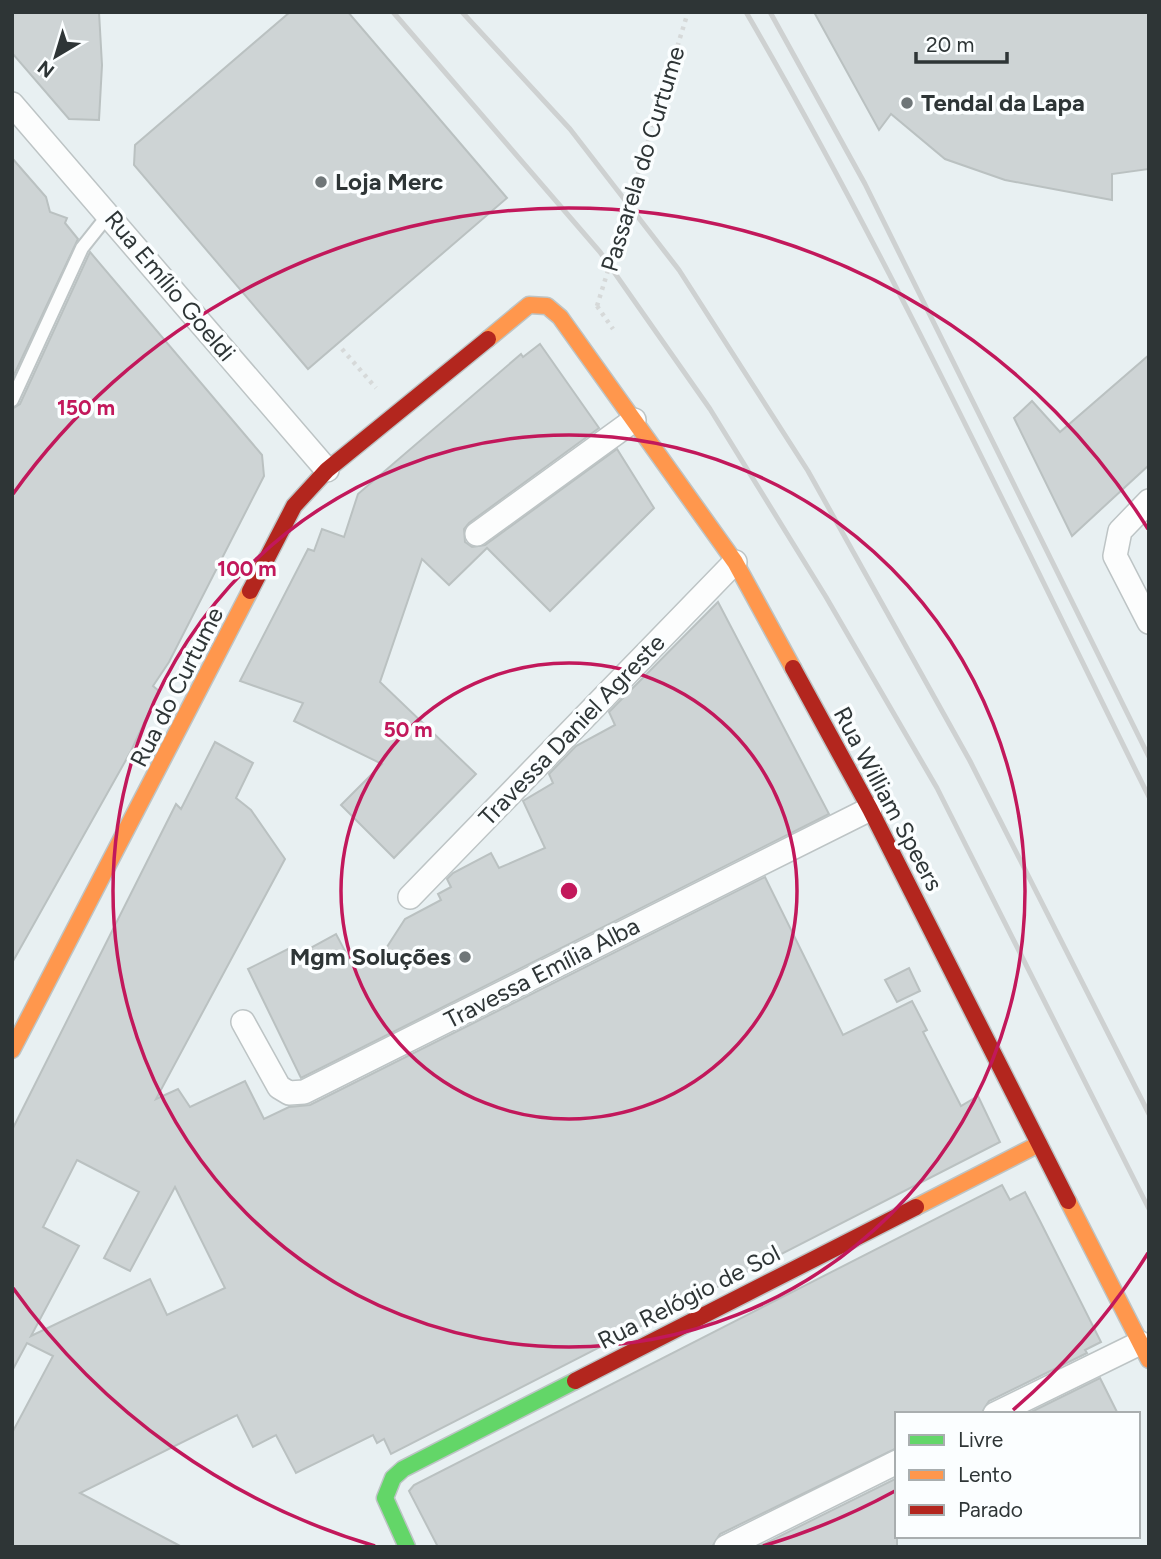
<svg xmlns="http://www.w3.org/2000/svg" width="1161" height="1559" font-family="Figtree,sans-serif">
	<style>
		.building { fill: #ced4d5; stroke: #bac1c1; stroke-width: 2; fill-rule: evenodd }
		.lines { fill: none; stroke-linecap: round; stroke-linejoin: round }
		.lane-casing { stroke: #bdc4c5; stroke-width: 16 }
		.street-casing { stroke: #bdc4c5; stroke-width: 26 }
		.fast-casing { stroke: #bdc4c5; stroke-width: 19 }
		.slow-casing { stroke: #bdc4c5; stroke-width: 19 }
		.jam-casing { stroke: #bdc4c5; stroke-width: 19 }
		.path { stroke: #d6d9d9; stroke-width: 4.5; stroke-dasharray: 3.5 5; stroke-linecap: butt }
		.lane { stroke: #fcfdfd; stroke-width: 12 }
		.street { stroke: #fcfdfd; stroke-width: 23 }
		.fast { stroke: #63d668; stroke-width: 16 }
		.slow { stroke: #ff974d; stroke-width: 16 }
		.jam { stroke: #b3261e; stroke-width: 16 }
		.rail { stroke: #ced1d1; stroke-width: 5 }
		.path-bridge { stroke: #d6d9d9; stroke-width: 4.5; stroke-dasharray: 3.5 5; stroke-linecap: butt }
		.ring { fill: none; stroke: #c2185b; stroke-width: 3.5 }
		.poi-dot { fill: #6f7678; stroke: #fbfeff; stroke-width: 2.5 }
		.labels { text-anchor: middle; stroke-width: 7; stroke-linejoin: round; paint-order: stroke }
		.poi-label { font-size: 24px; font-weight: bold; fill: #2e3536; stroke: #fbfeff; text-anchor: start }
		.street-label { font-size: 24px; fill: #2e3536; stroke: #fbfeff }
		.centre { fill: #c2185b; stroke: #fbfeff; stroke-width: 3.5 }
		.ring-label { font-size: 21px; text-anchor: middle; font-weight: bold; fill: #c2185b; stroke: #fbfeff; stroke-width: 7; stroke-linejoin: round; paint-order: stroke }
	</style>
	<rect width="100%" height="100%" fill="#e8f0f2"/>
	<g class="building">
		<path d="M12 12H99L102 65 99 120 69 119 12 53Z"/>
		<path d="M290 12H348L507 198 308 369 134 165 135 145Z"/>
		<path d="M814 12H1149V169L1112 174V200L1005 180 945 159 891 114 879 130Z"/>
		<path d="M12 158 46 197 50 212 67 218 65 223 78 239 12 379Z"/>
		<path d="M90 252 262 455 264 476 169 662 153 686 159 691 131 751 12 963V409L20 404Z"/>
		<path d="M540 344 599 428 469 523 464 529 465 542 472 547 485 545 617 449 654 508 550 611 487 548 449 585 422 559 380 682 476 774 394 858 341 805 382 764 294 721 303 703 240 681 308 549 314 551 322 529 344 537 358 494 521 354 523 357Z"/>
		<path d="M1149 355V465L1072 536 1014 418 1032 401 1060 432Z"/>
		<path d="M718 602 829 814 301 1078 248 969 290 948 296 956 336 934 353 966 385 950 405 919 441 900 438 894 451 887 447 879 453 873 491 853 499 868 545 848 523 801 553 783 549 774 576 746 615 725 609 712Z"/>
		<path d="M215 742 253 763 236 798 251 810 285 859 156 1099 178 1089 190 1107 245 1081 264 1119 289 1107 310 1105 765 877 843 1035 912 1001 927 1030 923 1032 961 1106 978 1096 1000 1142 391 1454 384 1439 377 1443 373 1435 296 1473 276 1435 253 1447 237 1415 80 1493 182 1547H12V1433L53 1356 27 1343 12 1371V1130L176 804 181 809ZM77 1160 139 1192 104 1258 130 1271 175 1187 225 1288 167 1315 150 1279 31 1336 79 1246 43 1227Z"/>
		<path d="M909 968 920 991 897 1002 885 980Z"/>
		<path d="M1002 1185 1010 1200 1025 1192 1040 1221 1101 1342 1085 1350 1087 1353 989 1401 981 1414H897V1448L720 1534 712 1547H438L409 1491 414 1485Z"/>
		<path d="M1100 1378 1118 1414H1027Z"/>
		<path d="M897 1478V1547H758Z"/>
	</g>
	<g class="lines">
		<g class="lane-casing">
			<path id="lane" d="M12 400 82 248 109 214"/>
		</g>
		<g class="street-casing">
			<g id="street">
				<path d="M12 104 327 470"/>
				<path d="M1149 501 1120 531 1115 556 1149 622"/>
				<path d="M477 534 634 420"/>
				<path d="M410 897 735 562"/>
				<path d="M243 1022 279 1087 289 1093 304 1092 870 809"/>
				<path d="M995 1414 1140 1343"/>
				<path d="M726 1547 897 1462"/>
			</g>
		</g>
		<g class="fast-casing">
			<path id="fast" d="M407 1547 385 1498 393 1478 403 1469 575 1381"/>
		</g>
		<g class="slow-casing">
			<g id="slow">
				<path d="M488 339 529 305 547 306 560 317 735 562 793 668"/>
				<path d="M12 1050 250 591"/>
				<path d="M1068 1201 1149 1360"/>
				<path d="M916 1207 1039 1144"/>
			</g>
		</g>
		<g class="jam-casing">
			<g id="jam">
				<path d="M250 591 294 506 327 470 488 339"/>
				<path d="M793 668 870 809 1068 1201"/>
				<path d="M575 1381 916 1207"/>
			</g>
		</g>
		<g class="path">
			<path d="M597 306 613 329"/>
			<path d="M342 349 376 388"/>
		</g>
		<use href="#lane" class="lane"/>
		<use href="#street" class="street"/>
		<use href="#fast" class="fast"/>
		<use href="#slow" class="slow"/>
		<use href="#jam" class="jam"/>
		<g class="rail">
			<path d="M393 12 600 252 710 409 826 597 937 788 1149 1209"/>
			<path d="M462 12 570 129 679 270 808 471 970 761 1149 1114"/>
			<path d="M746 12C894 266 1018 534 1149 797"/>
			<path d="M770 12 865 184 1149 757"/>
		</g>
		<path class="path-bridge" d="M597 306 688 12"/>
	</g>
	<g class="ring">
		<circle cx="569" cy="891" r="228"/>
		<circle cx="569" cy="891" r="456"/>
		<path d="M1148 1253A683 683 0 0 1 1013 1410M895 1491A683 683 0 0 1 763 1546M375 1546A683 683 0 0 1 13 1288M13 494A683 683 0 0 1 1148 529"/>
	</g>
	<g class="poi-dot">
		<circle cx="907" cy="103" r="7"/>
		<circle cx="321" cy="182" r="7"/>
		<circle cx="465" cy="957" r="7"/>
	</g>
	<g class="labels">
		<g class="poi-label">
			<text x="921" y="111">Tendal da Lapa</text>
			<text x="335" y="190">Loja Merc</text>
			<text x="451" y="965" text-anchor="end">Mgm Soluções</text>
		</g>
		<g class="street-label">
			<text transform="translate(643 159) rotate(-73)" y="8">Passarela do Curtume</text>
			<text transform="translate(170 286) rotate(50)" y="8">Rua Emílio Goeldi</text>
			<text transform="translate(177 687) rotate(-63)" y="8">Rua do Curtume</text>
			<text transform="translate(572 730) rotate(-46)" y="8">Travessa Daniel Agreste</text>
			<text transform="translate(888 799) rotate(62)" y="8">Rua William Speers</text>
			<text transform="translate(542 973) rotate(-27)" y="8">Travessa Emília Alba</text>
			<text transform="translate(689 1297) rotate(-27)" y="8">Rua Relógio de Sol</text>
		</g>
	</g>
	<circle cx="569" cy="891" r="10" class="centre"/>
	<g class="ring-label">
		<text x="86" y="415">150 m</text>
		<text x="247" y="576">100 m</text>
		<text x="408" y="737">50 m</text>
	</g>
	<rect width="1161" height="1559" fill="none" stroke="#2e3536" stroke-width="28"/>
	<rect x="895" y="1412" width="245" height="126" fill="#fbfeff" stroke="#a9aeaf" stroke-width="2"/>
	<rect x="909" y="1435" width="35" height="10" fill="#63d668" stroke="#a9aeaf" stroke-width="2"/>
	<text x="958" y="1447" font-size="21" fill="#2e3536">Livre</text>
	<rect x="909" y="1470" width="35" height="10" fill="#ff974d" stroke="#a9aeaf" stroke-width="2"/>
	<text x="958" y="1482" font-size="21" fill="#2e3536">Lento</text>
	<rect x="909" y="1505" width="35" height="10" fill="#b3261e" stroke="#a9aeaf" stroke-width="2"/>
	<text x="958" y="1517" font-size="21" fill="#2e3536">Parado</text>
	<g transform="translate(56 56) rotate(218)" stroke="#fbfeff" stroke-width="5" paint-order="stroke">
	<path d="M0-5L12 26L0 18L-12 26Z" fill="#2e3536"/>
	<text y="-10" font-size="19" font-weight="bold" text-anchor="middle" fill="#2e3536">N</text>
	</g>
	<path d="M916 52v10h91v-10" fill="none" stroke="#2e3536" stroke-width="3.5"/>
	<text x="926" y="52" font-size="21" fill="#2e3536" stroke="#fbfeff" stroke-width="5" paint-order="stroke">20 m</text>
</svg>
